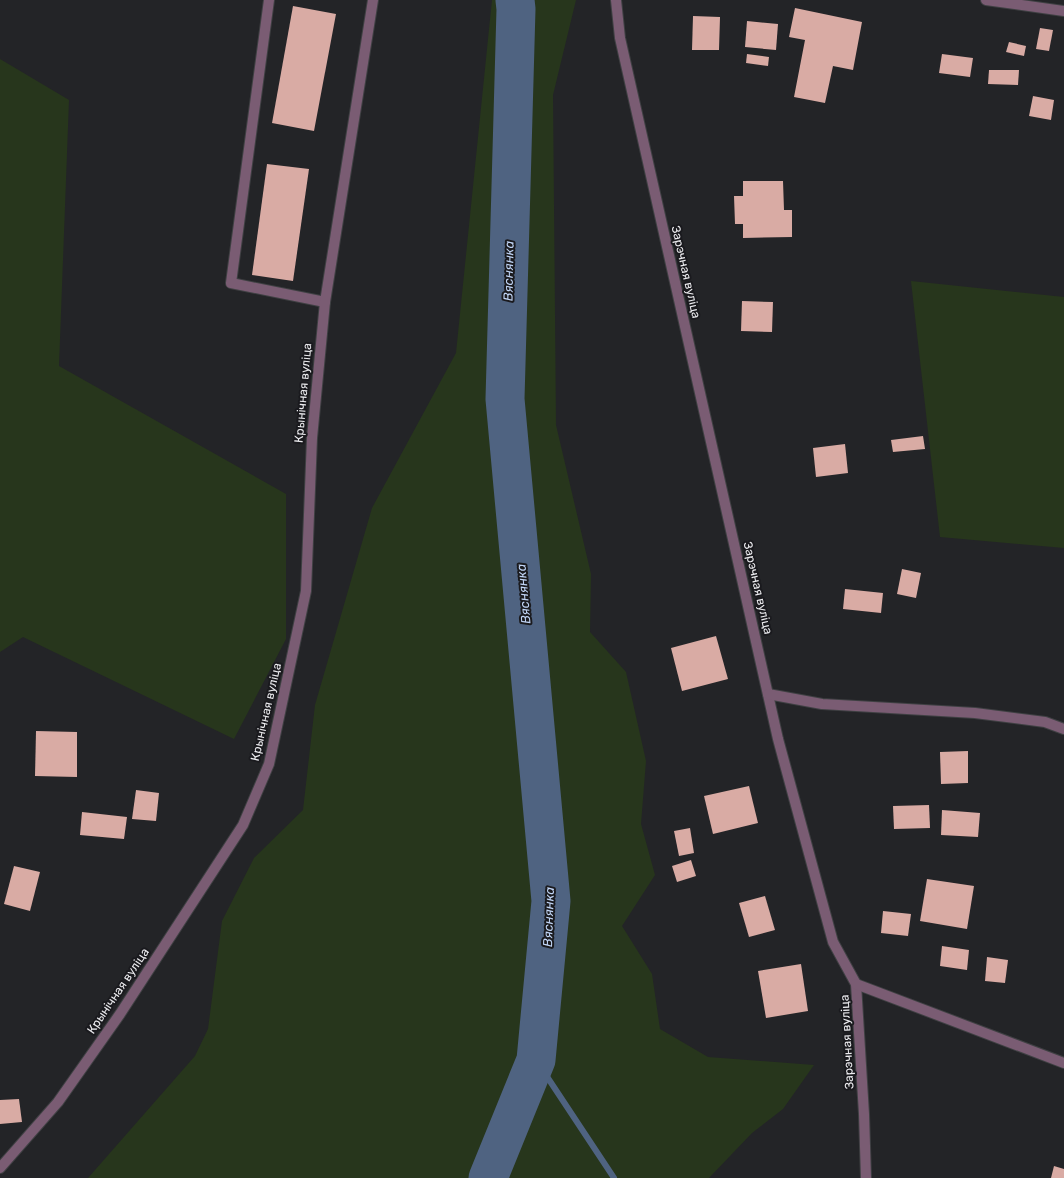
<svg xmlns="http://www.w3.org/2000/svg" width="1064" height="1178" font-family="Rubik,sans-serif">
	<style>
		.green { fill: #27361c }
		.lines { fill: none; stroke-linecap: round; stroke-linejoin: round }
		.stream { stroke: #4f6381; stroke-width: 6 }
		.river { stroke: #4f6381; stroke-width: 39 }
		.building { fill: #d9aba4 }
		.minor-casing { stroke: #3f4043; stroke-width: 12 }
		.minor { stroke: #7a5c73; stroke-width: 10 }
		.labels { text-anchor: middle; stroke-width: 4; stroke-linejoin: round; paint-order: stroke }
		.street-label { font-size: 12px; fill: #ededf0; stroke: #1a1a1e }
		.water-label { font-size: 13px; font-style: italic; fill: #c1d5f6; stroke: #1a1a1e }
	</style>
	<rect width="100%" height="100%" fill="#232427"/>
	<g class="green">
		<path d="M492 0H576L553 95 556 425 591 574 590 632 626 672 646 761 641 824 655 875 622 926 652 974 660 1029 708 1057 814 1065 783 1109 752 1133 709 1178H88L195 1056 208 1029 222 921 254 858 303 810 315 705 372 508 456 353Z"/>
		<path d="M0 59 69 100 59 366 286 494V639L234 739 23 637 0 652Z"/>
		<path d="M911 281 1064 297V548L940 537Z"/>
	</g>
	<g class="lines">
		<path class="stream" d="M536 1060 614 1178"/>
		<path class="river" d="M488 1178 536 1060 551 901 505 399 516 9 515 0"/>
	</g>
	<g class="building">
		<path d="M293 6 336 14 314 131 272 123Z"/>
		<path d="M795 8 862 22 853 70 833 66 825 103 794 97 805 40 789 37Z"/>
		<path d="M693 16 720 17 719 50H692Z"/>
		<path d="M747 21 778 24 776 50 745 47Z"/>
		<path d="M1040 28 1053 30 1049 51 1036 49Z"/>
		<path d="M1009 42 1026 46 1024 56 1006 52Z"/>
		<path d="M747 54 769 57 768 66 746 63Z"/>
		<path d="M942 54 973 58 970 77 939 73Z"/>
		<path d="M989 70H1019L1018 85 988 84Z"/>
		<path d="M1033 96 1054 100 1051 120 1029 116Z"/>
		<path d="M267 164 309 169 293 281 252 275Z"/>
		<path d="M743 181H783L784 210H792V237L743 238V224H735L734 196H743Z"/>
		<path d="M742 301 773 302 772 332 741 331Z"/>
		<path d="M923 436 925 449 893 452 891 440Z"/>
		<path d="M845 444 848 473 816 477 813 448Z"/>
		<path d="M902 569 921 573 916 598 897 594Z"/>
		<path d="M845 589 883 593 881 613 843 609Z"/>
		<path d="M716 636 728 679 682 691 671 648Z"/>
		<path d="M36 731 77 732V777L35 776Z"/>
		<path d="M968 751V783L941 784 940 752Z"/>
		<path d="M749 786 758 823 713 834 704 796Z"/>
		<path d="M136 790 159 793 156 821 132 819Z"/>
		<path d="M929 805 930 828 894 829 893 806Z"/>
		<path d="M942 810 980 813 978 837 941 835Z"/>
		<path d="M82 812 127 817 124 839 80 835Z"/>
		<path d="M690 828 694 853 679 856 674 831Z"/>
		<path d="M691 860 696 876 677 882 672 866Z"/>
		<path d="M14 866 40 872 30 911 4 904Z"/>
		<path d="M927 879 974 886 967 929 920 921Z"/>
		<path d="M765 896 775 930 749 937 739 903Z"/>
		<path d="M883 911 911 914 908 936 881 933Z"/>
		<path d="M942 946 969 950 967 970 940 966Z"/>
		<path d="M987 957 1008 960 1005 983 985 981Z"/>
		<path d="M801 964 808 1011 766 1018 758 971Z"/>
		<path d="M19 1099 22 1122 0 1124V1100Z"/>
		<path d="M1054 1166 1064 1169V1178H1051Z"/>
	</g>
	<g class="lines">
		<g class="minor-casing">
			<g id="minor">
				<path d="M269 0 231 283 325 302"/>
				<path d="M616 0 620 38 778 739 833 942 856 984 864 1114 866 1178"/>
				<path d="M986 0 1064 11"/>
				<path d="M768 694 822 704 975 713 1045 722 1064 729"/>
				<path d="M856 984 1064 1063"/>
				<path d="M0 1168 58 1102 120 1014 243 825 269 764 306 591 312 438 325 302 373 0"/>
			</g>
		</g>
		<use href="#minor" class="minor"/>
	</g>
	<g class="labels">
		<g class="street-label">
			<text transform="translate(686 272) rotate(77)" y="4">Зарэчная вуліца</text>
			<text transform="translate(303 393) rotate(-85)" y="4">Крынічная вуліца</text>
			<text transform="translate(758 588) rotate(77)" y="4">Зарэчная вуліца</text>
			<text transform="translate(266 712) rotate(-77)" y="4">Крынічная вуліца</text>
			<text transform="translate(118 991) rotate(-56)" y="4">Крынічная вуліца</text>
			<text transform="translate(847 1042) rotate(-93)" y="4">Зарэчная вуліца</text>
		</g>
		<g class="water-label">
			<text transform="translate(508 271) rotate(-89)" y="5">Вяснянка</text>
			<text transform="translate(523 594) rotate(-95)" y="5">Вяснянка</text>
			<text transform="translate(548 917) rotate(-88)" y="5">Вяснянка</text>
		</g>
	</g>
</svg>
